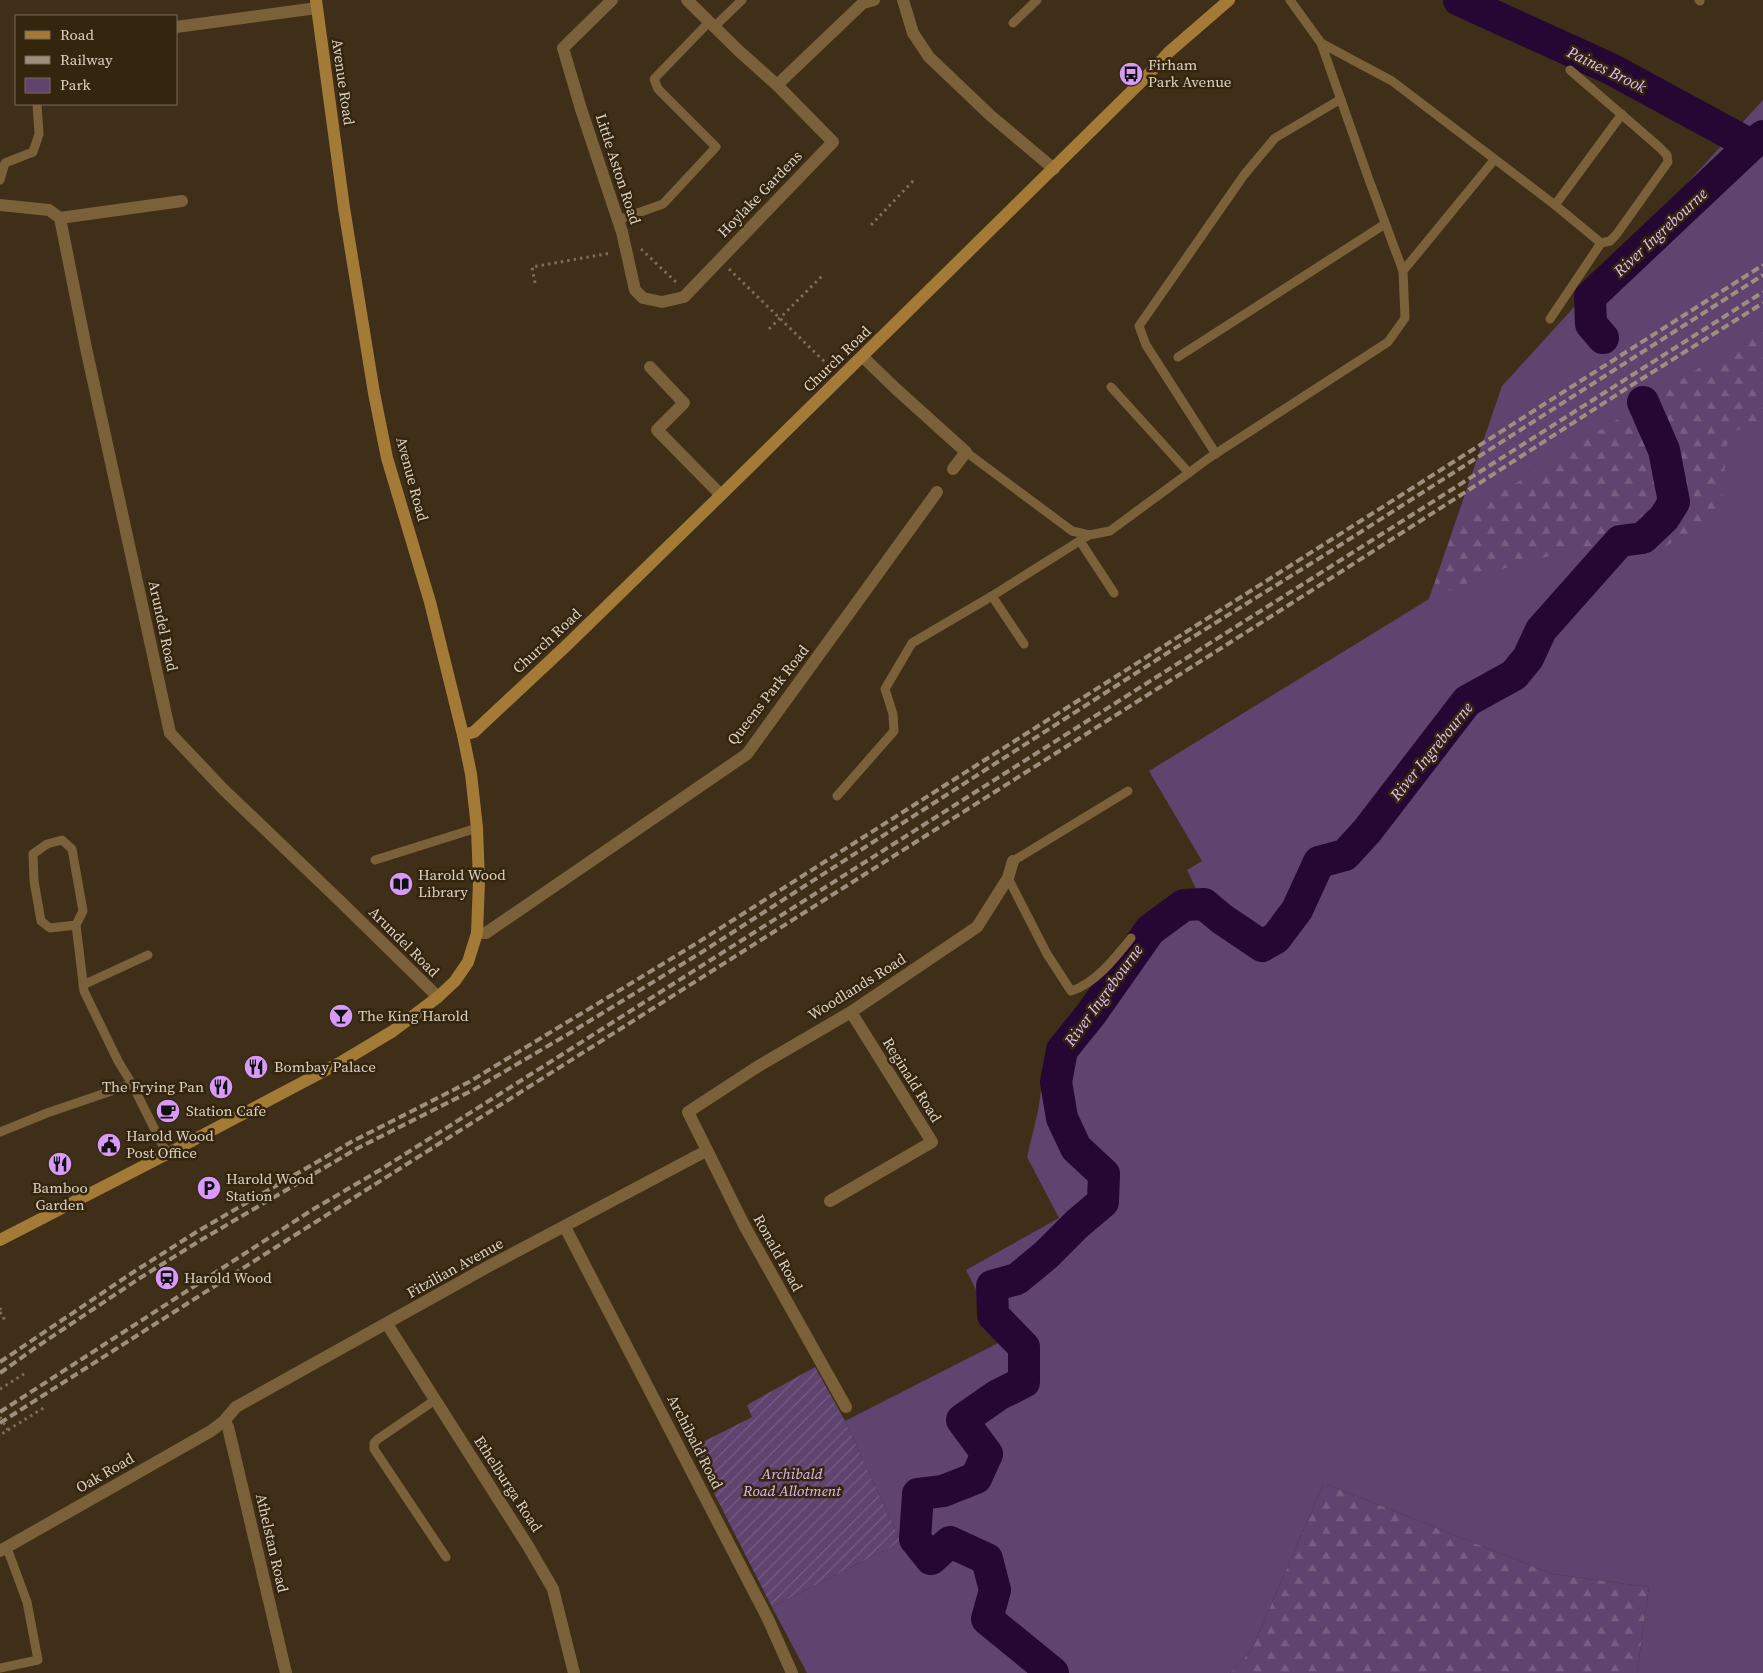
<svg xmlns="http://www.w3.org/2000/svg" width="1763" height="1673" font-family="'Source Serif 4',serif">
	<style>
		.green { fill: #60436e }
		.forest { fill: url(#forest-firs) }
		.garden { fill: url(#garden-furrows) }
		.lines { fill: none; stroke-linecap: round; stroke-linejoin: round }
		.river { stroke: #260733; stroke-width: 32 }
		.path { stroke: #7b6d5a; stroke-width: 3; stroke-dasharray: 2.5 4; stroke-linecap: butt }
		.lane { stroke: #7b6139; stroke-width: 9 }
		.street { stroke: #7b6139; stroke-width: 12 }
		.secondary { stroke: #a47a37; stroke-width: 12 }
		.rail { stroke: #9c8f7e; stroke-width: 4; stroke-dasharray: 8 4; stroke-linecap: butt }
		.path-bridge { stroke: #7b6d5a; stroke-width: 3; stroke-dasharray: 2.5 4; stroke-linecap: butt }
		.labels { text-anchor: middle; stroke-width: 5; stroke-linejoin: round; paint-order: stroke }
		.poi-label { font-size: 15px; fill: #dbd1c4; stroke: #34250e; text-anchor: start }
		.street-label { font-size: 15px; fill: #dbd1c4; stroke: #34250e }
		.park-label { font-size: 15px; font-style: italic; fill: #e3bbf8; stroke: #34250e }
		.water-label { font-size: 16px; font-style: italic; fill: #e6bffb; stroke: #34250e }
	</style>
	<defs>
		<pattern id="forest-firs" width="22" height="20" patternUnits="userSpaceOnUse" patternTransform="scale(1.25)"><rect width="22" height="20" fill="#60436e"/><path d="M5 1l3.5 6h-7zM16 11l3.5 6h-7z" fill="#765d81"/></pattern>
		<pattern id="garden-furrows" width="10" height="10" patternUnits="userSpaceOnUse" patternTransform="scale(1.25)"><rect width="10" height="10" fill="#60436e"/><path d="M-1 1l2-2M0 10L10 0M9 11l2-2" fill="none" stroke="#765d81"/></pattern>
	</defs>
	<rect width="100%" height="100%" fill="#3f2f18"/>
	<path class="green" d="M1763 100V1673H1637L1649 1587 1552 1574 1324 1483 1251 1651 1230 1673H807L772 1607 901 1542 845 1421 1002 1341 966 1270 1059 1218 1027 1157 1038 1111 1048 1043 1152 918 1176 899 1197 891 1187 870 1202 861 1149 771 1429 599 1502 386Z"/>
	<g class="forest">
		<path d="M1763 328V418L1728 435 1720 517 1666 546 1574 549 1505 568 1429 599 1457 520Z"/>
		<path d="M1324 1483 1552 1574 1649 1587 1637 1673H1230L1251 1651Z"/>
	</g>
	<path class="garden" d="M815 1367 845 1421 901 1542 772 1607 691 1448 752 1417 747 1405Z"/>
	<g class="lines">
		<g class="river">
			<path d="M1459 0 1611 69 1751 145"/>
			<path d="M1603 338 1591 324 1590 297 1751 145 1763 136"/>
			<path d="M1053 1673 987 1619 995 1590 987 1559 950 1542 931 1559 915 1539 918 1494 943 1491 976 1478 987 1454 962 1420 998 1395 1024 1382V1347L993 1315 992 1286 1017 1279 1046 1255 1077 1224 1103 1202 1104 1174 1076 1148 1062 1118 1056 1082 1062 1050 1091 1014 1150 930 1184 905 1204 904 1222 919 1262 946 1276 938 1297 910 1319 862 1345 855 1367 831 1467 701 1514 675 1528 658 1541 630 1620 541 1643 538 1664 518 1674 502 1664 450 1643 402"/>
		</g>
		<g class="path">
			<path d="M871 225 914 180"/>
			<path d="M641 249 678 284"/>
			<path d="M729 269 830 367"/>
			<path d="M535 283 532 267 611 253"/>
			<path d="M769 329 822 276"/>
			<path d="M0 1308 1 1310"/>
			<path d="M0 1312 4 1318 0 1321"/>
			<path d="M0 1389 24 1374"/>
			<path d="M8 1430 45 1407"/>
		</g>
		<g class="lane">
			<path d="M1699 0 1700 1"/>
			<path d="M1013 23 1037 0"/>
			<path d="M714 27 742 0"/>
			<path d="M1321 43 1392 81 1555 205 1601 243"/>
			<path d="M0 180 5 163 33 152 39 134 37 104"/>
			<path d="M1555 205 1622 114"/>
			<path d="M618 220 663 204 716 147 658 89 654 79 709 22"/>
			<path d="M1403 271 1494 160"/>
			<path d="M1550 319 1601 243 1610 241 1616 235 1668 162 1667 155 1658 146 1570 70"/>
			<path d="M1178 357 1385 224"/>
			<path d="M1111 387 1189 473"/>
			<path d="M966 452 1072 531 1089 535 1110 531 1209 458 1388 342 1405 318 1403 271 1368 177 1321 43 1290 0"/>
			<path d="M1216 454 1146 345 1139 326 1244 175 1275 138 1341 99"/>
			<path d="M1080 541 1114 593"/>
			<path d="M992 596 1024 644"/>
			<path d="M837 796 894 731 893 714 885 689 912 643 992 596 1089 535"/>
			<path d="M375 860 477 828"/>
			<path d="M1013 861 1128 791"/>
			<path d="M1008 878 1047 954 1071 991C1095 984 1116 957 1131 938"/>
			<path d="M76 925 50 928 41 921 34 881 33 854 47 844 62 840 72 849 83 911 76 925 84 991 118 1061 132 1084 167 1154"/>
			<path d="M83 985 148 955"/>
			<path d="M0 1132 47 1113 132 1084"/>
			<path d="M435 1400 378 1439 374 1443V1449L446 1557"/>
			<path d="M0 1668 38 1660 27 1602 7 1548"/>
		</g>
		<g class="street">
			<path d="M612 0 563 48 581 109 622 232 635 290 643 298 662 302 684 297 833 142 777 85"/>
			<path d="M687 0 739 51 777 85 863 3 874 0"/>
			<path d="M903 0 913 33 929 57 991 116 1054 169"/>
			<path d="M176 27 317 8"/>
			<path d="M0 205 49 210 60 218 86 348 170 733 223 789 340 901 438 997"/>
			<path d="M60 218 182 201"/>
			<path d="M863 357 895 388 966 452 953 469"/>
			<path d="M650 367 684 403 657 430 721 495"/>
			<path d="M477 933H486L747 754 937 492"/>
			<path d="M830 1201 932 1142 851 1012"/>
			<path d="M565 1227 768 1619 792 1673"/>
			<path d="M387 1324 528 1546 553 1589 574 1673"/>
			<path d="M846 1407 744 1225 688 1112 757 1067 851 1012 977 927 1008 878 1013 861"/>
			<path d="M224 1421 228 1427 286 1673"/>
			<path d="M0 1551 211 1431 224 1421 236 1407 491 1265 706 1151"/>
		</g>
		<g class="secondary">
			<path d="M463 735 474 732 567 645 721 495 1145 78 1169 52 1229 0"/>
			<path d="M0 1240 167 1154 343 1061 393 1031 438 997 455 981 468 962 477 933 479 881 477 828 471 774 463 735 430 602 387 458 374 393 344 208 316 0"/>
		</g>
		<g class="rail">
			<path d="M0 1362 132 1273 198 1231 353 1141 469 1082 697 943 1763 265"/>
			<path d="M0 1373 35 1348 140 1278 201 1240 358 1148 473 1090 570 1033 702 952 1172 650 1323 556 1763 275"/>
			<path d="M0 1412 312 1210 380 1170 1763 292"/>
			<path d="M0 1423C541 1077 1085 738 1624 390L1763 303"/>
		</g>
		<path class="path-bridge" d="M0 1417 8 1430 0 1435"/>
	</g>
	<defs>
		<g id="bus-disc" transform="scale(1.25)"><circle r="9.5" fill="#d89af8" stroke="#34250e"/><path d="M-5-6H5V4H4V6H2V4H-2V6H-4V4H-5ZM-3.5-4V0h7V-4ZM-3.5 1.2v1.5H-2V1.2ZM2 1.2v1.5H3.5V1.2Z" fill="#111"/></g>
		<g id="library-disc" transform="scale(1.25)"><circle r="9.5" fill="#d89af8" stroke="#34250e"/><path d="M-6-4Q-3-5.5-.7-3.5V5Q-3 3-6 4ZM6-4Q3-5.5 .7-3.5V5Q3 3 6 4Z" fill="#111"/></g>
		<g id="bar-disc" transform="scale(1.25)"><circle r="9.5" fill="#d89af8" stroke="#34250e"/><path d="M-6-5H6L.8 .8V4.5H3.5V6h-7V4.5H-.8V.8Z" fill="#111"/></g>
		<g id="restaurant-disc" transform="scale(1.25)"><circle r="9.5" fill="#d89af8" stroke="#34250e"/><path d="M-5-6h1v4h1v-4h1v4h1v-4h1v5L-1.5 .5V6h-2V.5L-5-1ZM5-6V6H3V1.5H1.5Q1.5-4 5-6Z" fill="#111"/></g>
		<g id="cafe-disc" transform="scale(1.25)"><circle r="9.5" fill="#d89af8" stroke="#34250e"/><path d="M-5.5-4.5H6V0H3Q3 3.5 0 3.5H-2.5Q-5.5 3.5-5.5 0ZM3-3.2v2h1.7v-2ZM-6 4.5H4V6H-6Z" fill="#111"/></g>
		<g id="civic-disc" transform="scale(1.25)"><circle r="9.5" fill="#d89af8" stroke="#34250e"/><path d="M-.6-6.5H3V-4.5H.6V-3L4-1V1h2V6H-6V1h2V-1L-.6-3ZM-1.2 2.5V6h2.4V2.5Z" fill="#111"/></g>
		<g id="parking-disc" transform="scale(1.25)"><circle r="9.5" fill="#d89af8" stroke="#34250e"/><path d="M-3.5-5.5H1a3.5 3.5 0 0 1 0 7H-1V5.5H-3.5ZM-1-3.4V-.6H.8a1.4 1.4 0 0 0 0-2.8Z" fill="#111"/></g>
		<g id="station-disc" transform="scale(1.25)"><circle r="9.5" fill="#d89af8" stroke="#34250e"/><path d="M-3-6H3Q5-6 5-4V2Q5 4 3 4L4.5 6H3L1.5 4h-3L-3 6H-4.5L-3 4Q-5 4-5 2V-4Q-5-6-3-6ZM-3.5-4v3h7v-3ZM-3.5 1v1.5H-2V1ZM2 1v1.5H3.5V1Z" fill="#111"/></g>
	</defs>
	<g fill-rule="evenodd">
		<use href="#bus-disc" x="1131" y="74"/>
		<use href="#library-disc" x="401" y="884"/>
		<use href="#bar-disc" x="341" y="1016"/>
		<use href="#restaurant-disc" x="256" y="1067"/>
		<use href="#restaurant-disc" x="221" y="1087"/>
		<use href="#cafe-disc" x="168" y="1111"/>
		<use href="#civic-disc" x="109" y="1145"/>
		<use href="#restaurant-disc" x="60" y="1164"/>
		<use href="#parking-disc" x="209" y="1188"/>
		<use href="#station-disc" x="167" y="1278"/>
	</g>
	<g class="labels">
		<g class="poi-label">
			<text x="1148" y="70">Firham<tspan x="1148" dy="17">Park Avenue</tspan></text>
			<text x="418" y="880">Harold Wood<tspan x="418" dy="17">Library</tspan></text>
			<text x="358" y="1021">The King Harold</text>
			<text x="274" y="1072">Bombay Palace</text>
			<text x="204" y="1092" text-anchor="end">The Frying Pan</text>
			<text x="186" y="1116">Station Cafe</text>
			<text x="126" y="1141">Harold Wood<tspan x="126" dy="17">Post Office</tspan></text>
			<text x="226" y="1184">Harold Wood<tspan x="226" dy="17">Station</tspan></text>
			<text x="60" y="1193" text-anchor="middle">Bamboo<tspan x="60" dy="17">Garden</tspan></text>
			<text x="184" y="1283">Harold Wood</text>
		</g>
		<g class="street-label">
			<text transform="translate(343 82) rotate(82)" y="5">Avenue Road</text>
			<text transform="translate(618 169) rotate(72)" y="5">Little Aston Road</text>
			<text transform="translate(760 194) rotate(-46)" y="5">Hoylake Gardens</text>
			<text transform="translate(837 359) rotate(-44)" y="5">Church Road</text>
			<text transform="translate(412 479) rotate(75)" y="5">Avenue Road</text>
			<text transform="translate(163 626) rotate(78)" y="5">Arundel Road</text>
			<text transform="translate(547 641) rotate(-43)" y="5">Church Road</text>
			<text transform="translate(768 695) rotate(-52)" y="5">Queens Park Road</text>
			<text transform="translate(404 942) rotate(45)" y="5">Arundel Road</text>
			<text transform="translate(857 987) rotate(-32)" y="5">Woodlands Road</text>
			<text transform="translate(912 1080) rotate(58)" y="5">Reginald Road</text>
			<text transform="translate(778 1253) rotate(61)" y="5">Ronald Road</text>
			<text transform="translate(455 1268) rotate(-29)" y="5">Fitzilian Avenue</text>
			<text transform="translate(695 1442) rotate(63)" y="5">Archibald Road</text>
			<text transform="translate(105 1473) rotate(-30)" y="5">Oak Road</text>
			<text transform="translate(508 1484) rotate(57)" y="5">Ethelburga Road</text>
			<text transform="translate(272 1543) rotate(77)" y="5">Athelstan Road</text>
		</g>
		<g class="park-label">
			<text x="792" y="1479">Archibald<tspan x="792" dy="17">Road Allotment</tspan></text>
		</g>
		<g class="water-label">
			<text transform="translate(1607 69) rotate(26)" y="6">Paines Brook</text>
			<text transform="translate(1660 232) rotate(-43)" y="6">River Ingrebourne</text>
			<text transform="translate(1431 751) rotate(-51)" y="6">River Ingrebourne</text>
			<text transform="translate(1103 995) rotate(-54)" y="6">River Ingrebourne</text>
		</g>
	</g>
	<rect x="15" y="15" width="162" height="90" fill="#34250e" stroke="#776a57"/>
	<rect x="25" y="31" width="25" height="8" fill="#a47a37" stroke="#776a57"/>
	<text x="60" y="40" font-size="15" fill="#dbd1c4">Road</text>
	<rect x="25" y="56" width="25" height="8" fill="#9c8f7e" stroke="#776a57"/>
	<text x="60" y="65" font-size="15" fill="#dbd1c4">Railway</text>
	<rect x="25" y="78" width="25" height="15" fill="#60436e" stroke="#776a57"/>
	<text x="60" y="90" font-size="15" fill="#dbd1c4">Park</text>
</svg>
